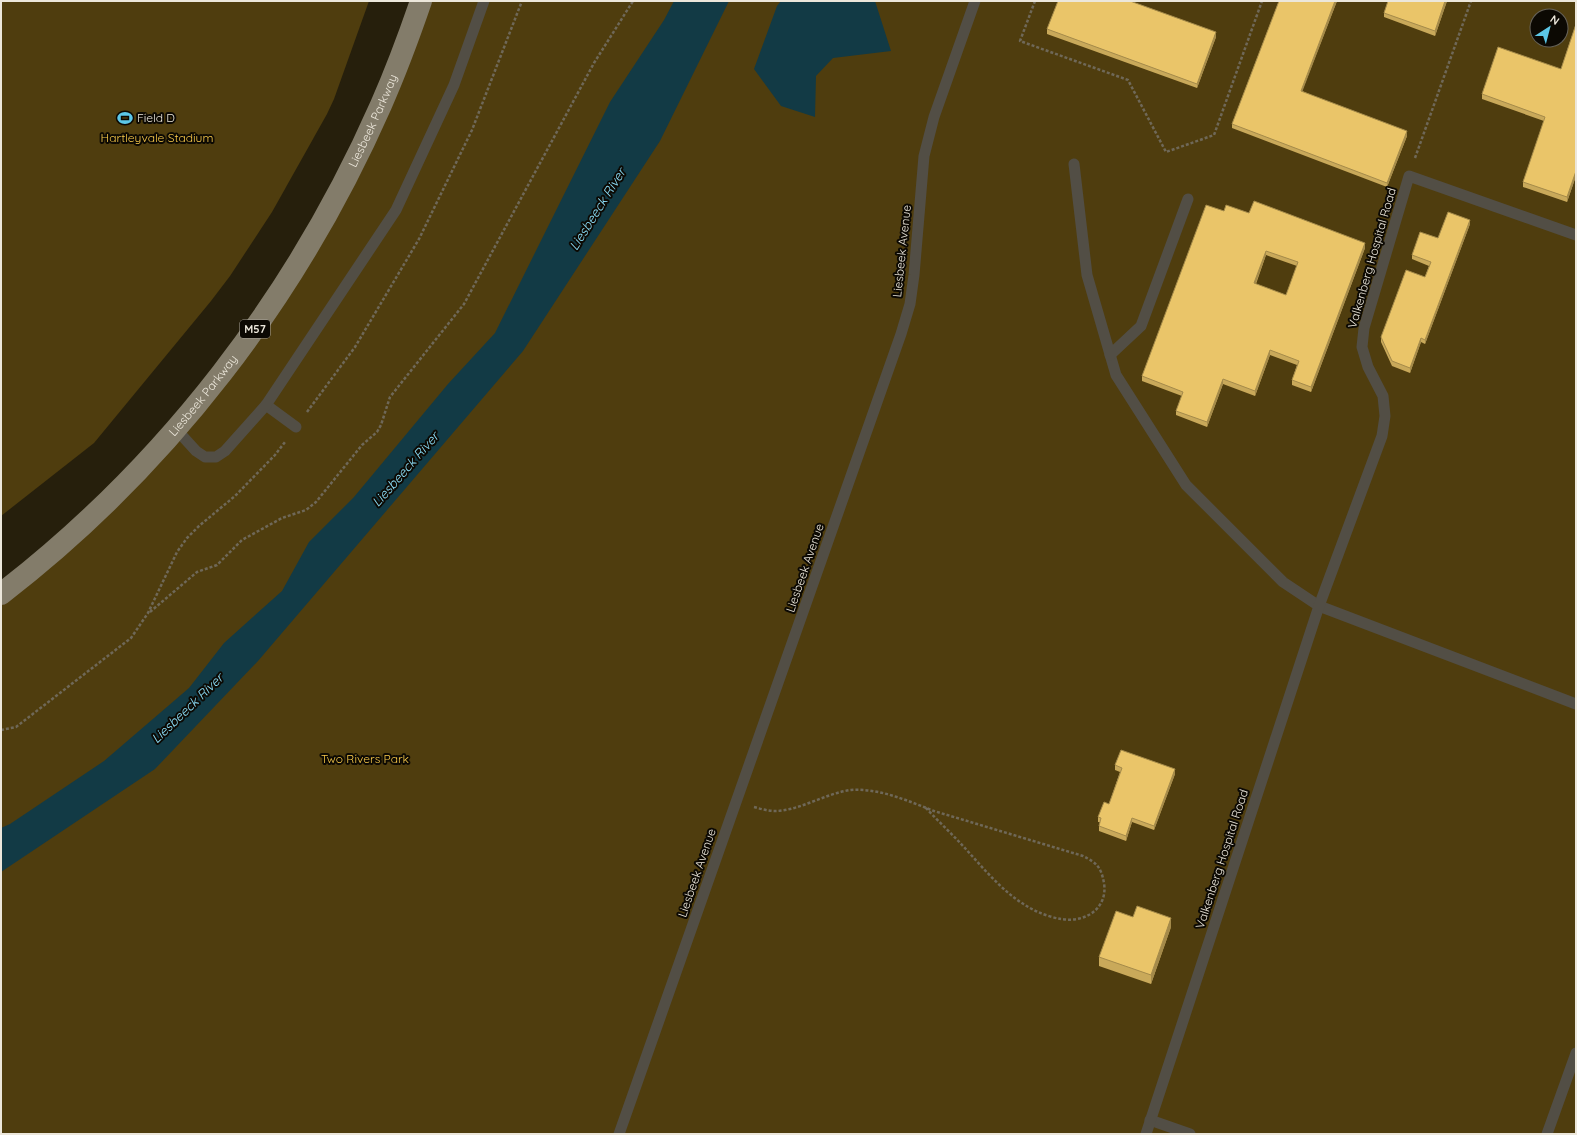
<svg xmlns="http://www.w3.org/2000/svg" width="1577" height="1135" font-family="Quicksand,sans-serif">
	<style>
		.green { fill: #4f3d0e; fill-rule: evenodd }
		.water { fill: #123a45 }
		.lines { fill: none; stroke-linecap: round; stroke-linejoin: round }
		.path { stroke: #6f6858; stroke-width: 2.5; stroke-dasharray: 3 2; stroke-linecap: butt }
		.lane { stroke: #524e45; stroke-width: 11 }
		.primary { stroke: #837c6a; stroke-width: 22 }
		.wall { fill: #c9a95a; fill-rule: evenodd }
		.shaded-wall { fill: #a48a4a }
		.building { fill: #eac569; stroke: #a48a4a; fill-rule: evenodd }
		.labels { text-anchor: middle; stroke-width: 4; stroke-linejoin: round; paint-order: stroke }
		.shield { fill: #0c0903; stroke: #a9a49a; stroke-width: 1 }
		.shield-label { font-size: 11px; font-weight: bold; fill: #ece7db }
		.poi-label { font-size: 12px; fill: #ece7db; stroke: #0c0903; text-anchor: start }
		.street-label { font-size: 12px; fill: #ece7db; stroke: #0c0903 }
		.park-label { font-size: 12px; fill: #f9ca4b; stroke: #0c0903 }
		.water-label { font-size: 13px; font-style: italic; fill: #8ee2fd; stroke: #0c0903 }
	</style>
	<rect width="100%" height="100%" fill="#261f0c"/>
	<g class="green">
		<path d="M1 1H369L334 99 327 114 272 212 230 276 211 301 94 443 1 516Z"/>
		<path d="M421 1H1576V1134H1V594L77 530 280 293ZM1537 16H1561V40H1537Z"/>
	</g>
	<g class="water">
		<path d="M674 1H729L660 141 523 351 258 661 155 769 1 872V828L10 824 104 761 189 688 224 643 282 591 309 542 354 497 448 384 495 333 610 102 664 20Z"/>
		<path d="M781 1H875L891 51 833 58 816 76 815 117 781 106 754 69 777 6Z"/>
	</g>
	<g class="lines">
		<g class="path">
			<path d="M1035 1 1020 41 1128 80 1166 152 1214 135 1262 1"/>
			<path d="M1415 158 1471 1"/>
			<path d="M307 412 355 347 419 239 472 130 522 1"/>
			<path d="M150 612 197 572 217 565 242 540 282 518 306 510 316 502 362 445 377 432 381 425 390 397 464 304 594 63 633 1"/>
			<path d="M1 730 16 727 131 638 148 613 177 552 187 538 199 526 235 496 275 455 285 442"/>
			<path d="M754 807C761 809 768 811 775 811 799 811 826 793 851 790 880 788 908 801 934 811L1083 856C1097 863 1101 867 1104 883 1108 909 1085 923 1061 919 1054 918 1045 915 1038 912 1007 898 986 871 963 846 951 833 937 820 925 807"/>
		</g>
		<g class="lane">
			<path d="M1074 164 1087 275 1116 375 1186 485 1283 582 1319 606 1576 704"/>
			<path d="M1110 355 1141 326 1188 199"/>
			<path d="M266 405 296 427"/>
			<path d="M176 429 196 451 205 457H216L225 451 266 405 396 210 454 85 484 1"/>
			<path d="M1150 1120 1190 1134"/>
			<path d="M619 1134 901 334 910 304 914 275 924 156 934 117 975 1"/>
			<path d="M1146 1134 1319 606 1382 436 1385 416 1383 396 1368 367 1362 347 1364 328 1409 176 1576 235"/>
			<path d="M1547 1134 1576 1053"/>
		</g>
		<path class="primary" id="s1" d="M1 594C167 466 297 296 381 105 396 71 409 36 421 1"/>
	</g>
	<g class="wall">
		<path d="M1279 1H1337L1302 91 1407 136 1387 187 1232 128V124Z"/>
		<path d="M1447 1 1435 36 1384 17V13Z"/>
		<path d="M1576 24V176L1567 202 1523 187V182L1544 121 1482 99V94L1561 69Z"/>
		<path d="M1047 29 1216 37 1197 88 1047 34Z"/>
		<path d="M1224 211 1249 213 1365 248 1311 392 1292 385V380L1297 365 1270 355 1255 396 1223 384 1207 427 1176 415V411L1182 396 1142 381V376ZM1266 255 1297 266 1286 295 1256 284Z"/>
		<path d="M1470 224 1425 344 1421 342 1410 373 1392 366 1381 342V337L1425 277 1429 266 1412 259V255L1438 238Z"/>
		<path d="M1115 765 1175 774 1154 830 1132 822 1126 841 1099 831V826L1100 822H1098V817L1109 804 1120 772 1115 770Z"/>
		<path d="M1171 927 1151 984 1099 966V957Z"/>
	</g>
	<g class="shaded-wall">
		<path d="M1335 1H1337L1301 95V91Z"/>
		<path d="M1445 1H1447L1435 36V31Z"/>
		<path d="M1216 32V37L1197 88V84Z"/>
		<path d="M1407 131V136L1387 187V183Z"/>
		<path d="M1576 171V176L1567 202V197Z"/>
		<path d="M1470 220V224L1425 344V340Z"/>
		<path d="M1365 243V248L1311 392V387Z"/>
		<path d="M1266 251V255L1254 288V283Z"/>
		<path d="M1421 338V342L1410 373V368Z"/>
		<path d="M1270 350V355L1255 396V391Z"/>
		<path d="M1223 379V384L1207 427V422Z"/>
		<path d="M1175 769V774L1154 830V826Z"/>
		<path d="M1132 818V822L1126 841V836Z"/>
		<path d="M1171 918V927L1151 984V975Z"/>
	</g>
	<g class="building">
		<path d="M1058 1H1130L1216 32 1197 84 1047 29Z"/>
		<path d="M1279 1H1335L1301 91 1407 131 1387 183 1232 124Z"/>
		<path d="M1388 1H1445L1435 31 1384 13Z"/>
		<path d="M1576 24V171L1567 197 1523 182 1545 117 1482 94 1498 47 1561 69Z"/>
		<path d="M1254 201 1365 243 1311 387 1292 380 1299 361 1270 350 1255 391 1223 379 1207 422 1176 411 1183 392 1142 376 1206 205 1224 211 1226 205 1249 213ZM1266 251 1298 262 1286 295 1254 283Z"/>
		<path d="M1448 212 1470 220 1425 340 1421 338 1410 368 1392 361 1381 337 1406 270 1425 277 1431 262 1412 255 1420 232 1438 238Z"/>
		<path d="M1121 750 1175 769 1154 826 1132 818 1126 836 1099 826 1101 818 1098 817 1104 802 1109 804 1122 768 1115 765Z"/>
		<path d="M1137 906 1171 918 1151 975 1099 957 1116 911 1133 917Z"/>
	</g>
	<defs>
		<g id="stadium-bare" transform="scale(1.2)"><path d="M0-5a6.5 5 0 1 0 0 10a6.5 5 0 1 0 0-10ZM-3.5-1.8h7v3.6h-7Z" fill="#5cc7e7" stroke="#0c0903" stroke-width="2.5" paint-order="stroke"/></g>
	</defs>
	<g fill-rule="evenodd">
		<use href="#stadium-bare" x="125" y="118"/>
	</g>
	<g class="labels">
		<rect class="shield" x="240" y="320" width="30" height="18" rx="3"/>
		<g class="shield-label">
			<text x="255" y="333">M57</text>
		</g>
		<g class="poi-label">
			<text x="137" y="122">Field D</text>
		</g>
		<g class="street-label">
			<text dy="4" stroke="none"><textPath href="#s1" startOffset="608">Liesbeek Parkway</textPath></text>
			<text transform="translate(902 251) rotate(-84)" y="4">Liesbeek Avenue</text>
			<text transform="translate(1372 258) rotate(-74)" y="4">Valkenberg Hospital Road</text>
			<text dy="4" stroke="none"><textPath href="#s1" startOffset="284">Liesbeek Parkway</textPath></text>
			<text transform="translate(805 568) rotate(-71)" y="4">Liesbeek Avenue</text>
			<text transform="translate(1222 859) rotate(-72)" y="4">Valkenberg Hospital Road</text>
			<text transform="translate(697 873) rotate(-71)" y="4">Liesbeek Avenue</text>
		</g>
		<g class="park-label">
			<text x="157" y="142">Hartleyvale Stadium</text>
			<text x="365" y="763">Two Rivers Park</text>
		</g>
		<g class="water-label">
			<text transform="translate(597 209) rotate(-58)" y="5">Liesbeeck River</text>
			<text transform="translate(405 469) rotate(-49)" y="5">Liesbeeck River</text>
			<text transform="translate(187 708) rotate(-44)" y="5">Liesbeeck River</text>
		</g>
	</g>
	<rect width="1577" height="1135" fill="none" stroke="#ece7db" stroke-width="4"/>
	<g transform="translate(1549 28) rotate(36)"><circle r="19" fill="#0c0903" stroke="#666259"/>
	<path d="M0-3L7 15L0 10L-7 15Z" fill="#5cc7e7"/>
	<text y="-6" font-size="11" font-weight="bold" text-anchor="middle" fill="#ece7db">N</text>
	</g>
</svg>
